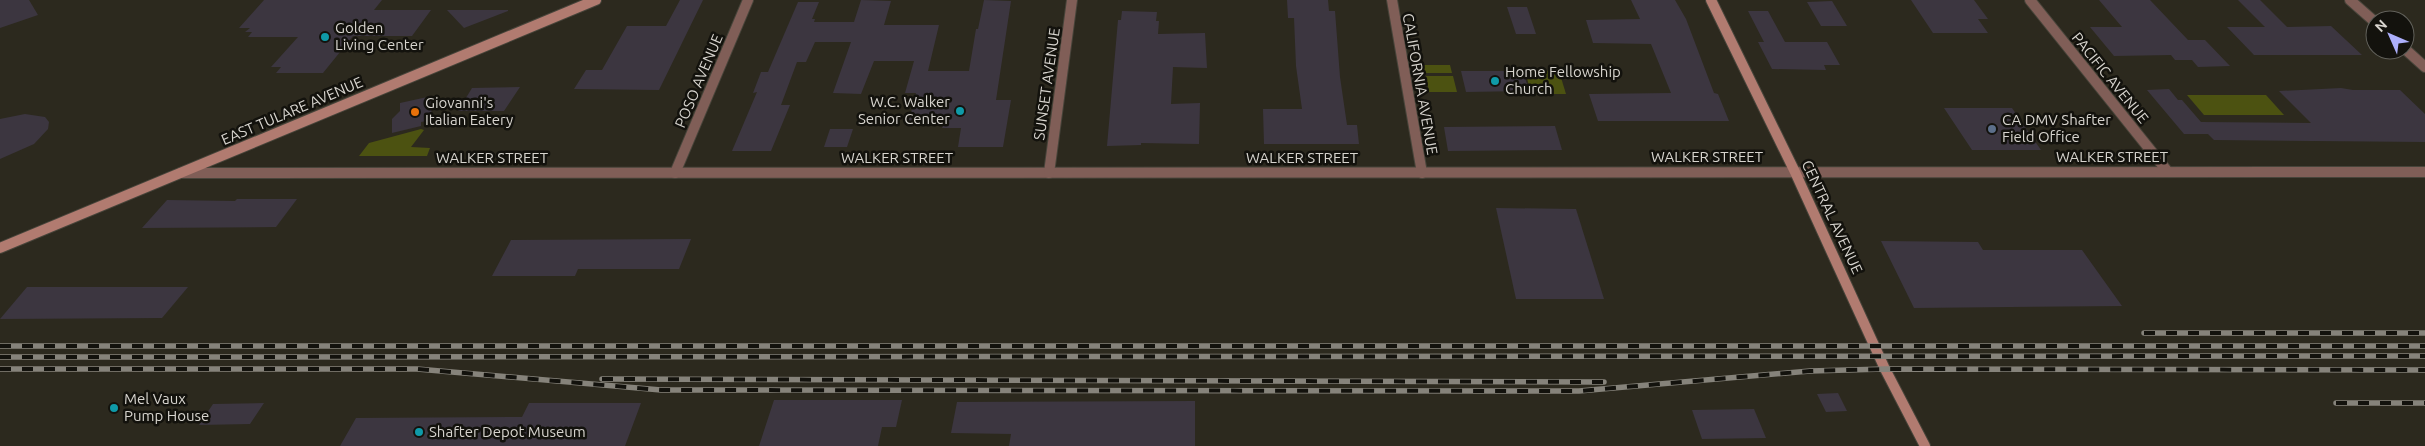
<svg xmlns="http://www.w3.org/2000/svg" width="2425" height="446" font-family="Ubuntu,sans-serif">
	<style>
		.green { fill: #4c5211 }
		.building { fill: #3c3640 }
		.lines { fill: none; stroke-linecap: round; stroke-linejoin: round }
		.street-casing { stroke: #47443a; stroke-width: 12 }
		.secondary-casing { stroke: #47443a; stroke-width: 12 }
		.street { stroke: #805e57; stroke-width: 10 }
		.secondary { stroke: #b17b70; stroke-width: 10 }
		.rail-casing { stroke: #86837b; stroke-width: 5.5 }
		.rail { stroke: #13120d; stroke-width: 4; stroke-dasharray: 11; stroke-linecap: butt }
		.culture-dot { fill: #0f9aa8; stroke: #13120d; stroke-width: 2 }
		.food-dot { fill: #e8710a; stroke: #13120d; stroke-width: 2 }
		.service-dot { fill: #5c6f8a; stroke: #13120d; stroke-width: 2 }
		.labels { text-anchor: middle; stroke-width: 5; stroke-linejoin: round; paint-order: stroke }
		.poi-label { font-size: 15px; fill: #d7d4ce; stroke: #13120d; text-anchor: start }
		.street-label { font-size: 15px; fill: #d7d4ce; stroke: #13120d }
	</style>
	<rect width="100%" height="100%" fill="#2c291e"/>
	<g class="green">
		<path d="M1423 65H1450L1452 73H1425Z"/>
		<path d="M1525 70 1559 71 1566 94H1531Z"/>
		<path d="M1426 76H1453L1457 92H1429Z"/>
		<path d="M2187 95H2266L2284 115H2204Z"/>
		<path d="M421 129 424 130 411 147 430 148 427 156H359L369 143Z"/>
	</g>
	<g class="building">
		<path d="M0 0H29L38 15 0 28Z"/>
		<path d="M264 0H382L374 10H431L412 36H353L323 73H276L281 67H271L298 37H248L252 32H245L250 28H239Z"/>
		<path d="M680 0H703L659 90 574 89 586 70H602L627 26H666Z"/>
		<path d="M861 0 891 1 884 25H939L928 71H969L976 29H978L984 0 1011 1 996 100H1011L1003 147H958L961 128H942L944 123 908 124 916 93H905L914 61H874L861 94 833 93 851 42H815L806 62H797L781 105H790L771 151H732L757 92 753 93 761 72H768L798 2H819L812 19H815L814 22H854Z"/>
		<path d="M1287 0H1328L1329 11H1335L1340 77 1347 125H1357L1359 144H1264L1263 109H1302L1296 66 1294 18H1288Z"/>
		<path d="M1631 0H1675L1686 19 1714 93 1718 94 1729 121H1598L1589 94 1671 93 1651 44 1593 43 1586 20 1640 19Z"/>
		<path d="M1911 0H1974L1988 19H1978L1988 33H1933Z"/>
		<path d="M2099 0H2150L2188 40H2205L2230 66 2198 67 2192 60H2175L2171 55 2114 56 2090 27H2122Z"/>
		<path d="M2238 0H2260L2287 27 2331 26 2362 55H2254L2227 27H2265Z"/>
		<path d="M1832 1 1847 26H1821L1807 2Z"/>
		<path d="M1507 7H1527L1536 34H1516Z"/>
		<path d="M447 10H508V11L464 28Z"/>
		<path d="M1122 11 1157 12 1156 21H1159L1158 34 1205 33 1207 68 1173 67 1171 104 1200 103 1199 144 1141 143V145L1107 146 1118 20H1121Z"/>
		<path d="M1748 11H1768L1785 42H1827L1840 65H1824L1826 70 1772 69 1758 42H1764Z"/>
		<path d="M1461 71H1523L1529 91 1466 92Z"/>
		<path d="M520 87 504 111H458L472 88Z"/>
		<path d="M2341 88 2353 90H2400L2425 114V142L2214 140 2208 134H2184L2147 90 2169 89 2178 100H2182L2201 122 2311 123 2279 91Z"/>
		<path d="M432 96 431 120 421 122V126L392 133V119L400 111V103Z"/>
		<path d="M1944 108H2012L2041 150H1972Z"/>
		<path d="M25 114 45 117 49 122 48 129 34 144 0 159V119Z"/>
		<path d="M1555 126 1562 150 1448 151 1444 127Z"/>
		<path d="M830 129H853L847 147H824Z"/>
		<path d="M237 199H297L276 227 142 228 167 200 235 201Z"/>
		<path d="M1496 208 1576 209 1604 299H1516Z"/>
		<path d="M691 239 679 269H578L575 276H492L511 240Z"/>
		<path d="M1881 241 1978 242 1983 250H2082L2122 306 1914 308Z"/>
		<path d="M27 287H188L162 318 0 319Z"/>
		<path d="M1838 393 1847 411 1826 412 1817 394Z"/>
		<path d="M774 400H902L896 427H882L878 446H759Z"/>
		<path d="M1195 401V446H1009L1011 434 951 433 957 402Z"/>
		<path d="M264 403 250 424 199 425 213 404Z"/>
		<path d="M529 403H641L625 446H340L356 418 522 417Z"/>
		<path d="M1754 409 1766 438 1702 439 1692 410Z"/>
	</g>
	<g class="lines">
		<g class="street-casing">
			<g id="street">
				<path d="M1392 0 1422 173"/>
				<path d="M2030 0 2168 172"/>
				<path d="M2350 0 2375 22"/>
				<path d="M2405 49 2425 67"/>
				<path d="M181 173 2425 172"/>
				<path d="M675 173 748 0"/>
				<path d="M1049 173 1072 0"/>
			</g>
		</g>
		<g class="secondary-casing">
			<g id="secondary">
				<path d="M1711 0 1795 172 1885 369 1925 446"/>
				<path d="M0 248 596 0"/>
			</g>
		</g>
		<use href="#street" class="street"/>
		<use href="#secondary" class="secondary"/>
		<g class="rail-casing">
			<g id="rail">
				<path d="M2144 333H2425"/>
				<path d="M0 346H2425"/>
				<path d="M0 357 2425 356"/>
				<path d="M0 369H417L661 390 1579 391 1810 371 1885 369 2425 370"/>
				<path d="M602 379 1604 382"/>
				<path d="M2336 403H2425"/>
			</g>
		</g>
		<use href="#rail" class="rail"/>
	</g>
	<g class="culture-dot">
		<circle cx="325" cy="37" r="5"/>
		<circle cx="1495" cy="81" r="5"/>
		<circle cx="960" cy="111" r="5"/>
		<circle cx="114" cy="408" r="5"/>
		<circle cx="419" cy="432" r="5"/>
	</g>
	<circle class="food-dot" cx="415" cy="112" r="5"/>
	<circle class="service-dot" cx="1992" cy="129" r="5"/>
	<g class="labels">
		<g class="poi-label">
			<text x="335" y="33">Golden<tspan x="335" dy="17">Living Center</tspan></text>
			<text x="1505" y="77">Home Fellowship<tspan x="1505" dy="17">Church</tspan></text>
			<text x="950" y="107" text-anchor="end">W.C. Walker<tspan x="950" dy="17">Senior Center</tspan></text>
			<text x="425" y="108">Giovanni's<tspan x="425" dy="17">Italian Eatery</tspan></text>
			<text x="2002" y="125">CA DMV Shafter<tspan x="2002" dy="17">Field Office</tspan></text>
			<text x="124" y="404">Mel Vaux<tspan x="124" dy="17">Pump House</tspan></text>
			<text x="429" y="437">Shafter Depot Museum</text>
		</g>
		<g class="street-label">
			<text transform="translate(2110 78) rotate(51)" y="5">PACIFIC AVENUE</text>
			<text transform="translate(699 81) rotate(-67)" y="5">POSO AVENUE</text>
			<text transform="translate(1047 84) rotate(-82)" y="5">SUNSET AVENUE</text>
			<text transform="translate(1420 84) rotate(80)" y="5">CALIFORNIA AVENUE</text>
			<text transform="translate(292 111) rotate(-23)" y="5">EAST TULARE AVENUE</text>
			<text x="1707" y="162">WALKER STREET</text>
			<text x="2112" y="162">WALKER STREET</text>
			<text x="492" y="163">WALKER STREET</text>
			<text x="897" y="163">WALKER STREET</text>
			<text x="1302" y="163">WALKER STREET</text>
			<text transform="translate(1832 217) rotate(65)" y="5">CENTRAL AVENUE</text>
		</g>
	</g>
	<g transform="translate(2390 35) rotate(315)"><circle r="24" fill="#13120d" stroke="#61605a"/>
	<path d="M0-4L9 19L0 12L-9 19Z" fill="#acaffb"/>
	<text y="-8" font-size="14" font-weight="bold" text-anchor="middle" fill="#d7d4ce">N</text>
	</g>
</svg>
